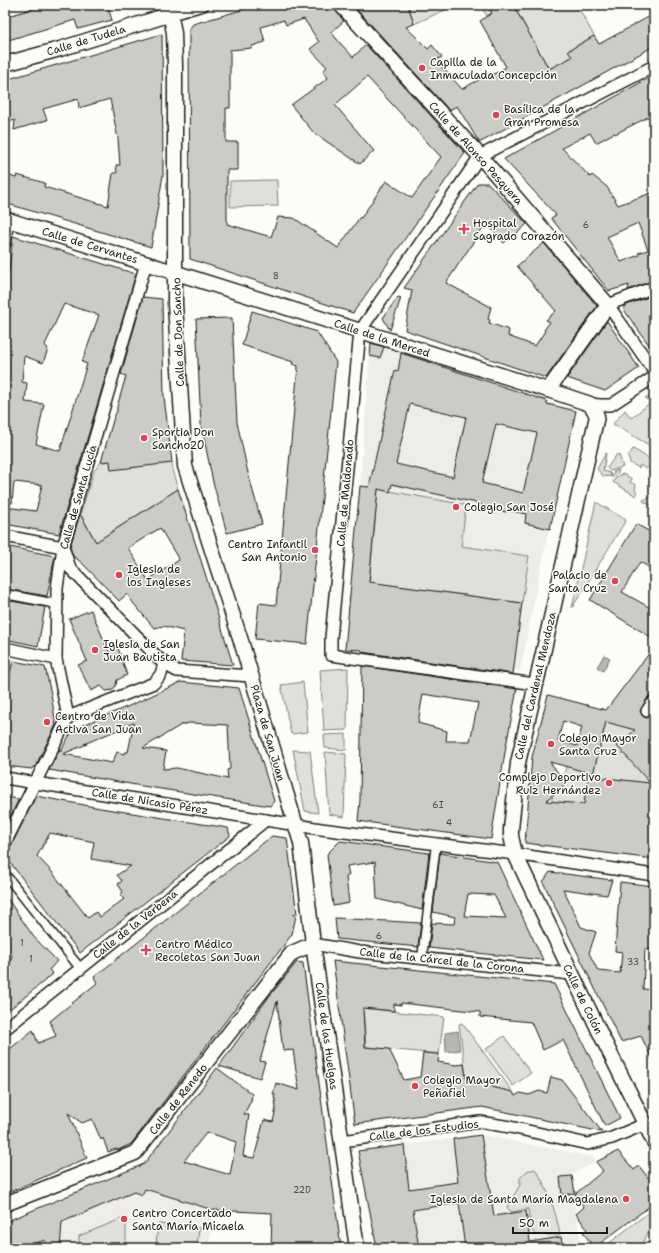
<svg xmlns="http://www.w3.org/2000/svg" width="659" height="1253" font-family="'Shantell Sans',sans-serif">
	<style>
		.built { fill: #eeede9 }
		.green { fill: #e0dfdb; stroke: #7e7e7c }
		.water { fill: #b7b6b2; stroke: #797876 }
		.building { fill: #cccbc8; stroke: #1c1c1c; fill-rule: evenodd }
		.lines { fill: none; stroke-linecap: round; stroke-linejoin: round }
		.pedestrian-casing { stroke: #1c1c1c; stroke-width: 11 }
		.minor-casing { stroke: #1c1c1c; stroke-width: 14 }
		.tertiary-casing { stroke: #1c1c1c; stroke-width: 17 }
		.pedestrian { stroke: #fdfcf7; stroke-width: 8 }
		.minor { stroke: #fdfcf7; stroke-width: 11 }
		.tertiary { stroke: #fdfcf7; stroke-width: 14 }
		.poi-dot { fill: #d1495b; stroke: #fdfcf7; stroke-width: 1.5 }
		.labels { text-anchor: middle; stroke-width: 3; stroke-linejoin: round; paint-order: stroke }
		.number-label { font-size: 9px; fill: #484847 }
		.street-label { font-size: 11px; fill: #1c1c1c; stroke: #fdfcf7 }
		.poi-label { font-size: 11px; fill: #1c1c1c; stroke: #fdfcf7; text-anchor: start }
	</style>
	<rect width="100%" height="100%" fill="#fdfcf7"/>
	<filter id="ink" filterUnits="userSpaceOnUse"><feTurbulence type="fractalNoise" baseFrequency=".025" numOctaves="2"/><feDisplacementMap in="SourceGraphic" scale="8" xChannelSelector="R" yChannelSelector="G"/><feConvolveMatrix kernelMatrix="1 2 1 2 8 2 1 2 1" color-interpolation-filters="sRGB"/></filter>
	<g filter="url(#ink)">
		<g class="built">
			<path d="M371 341 576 411 547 538 520 671 345 649 360 486Z"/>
			<path d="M481 1135 594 1157 596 1162 572 1174 575 1193 576 1214 581 1242 562 1245 563 1248H377L358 1151Z"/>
			<path d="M115 1176 148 1191 213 1210 209 1248H22L33 1211Z"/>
		</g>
		<g class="green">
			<path d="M408 5H456L414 24Z"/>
			<path d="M480 5H487L492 13 487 16Z"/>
			<path d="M525 5H577L594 36 569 50 572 57 549 69 516 10Z"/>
			<path d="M277 180 278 206 230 207V181Z"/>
			<path d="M645 397 654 399V448L613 424 625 410 631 418 650 403Z"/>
			<path d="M633 449 654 461V465H651L646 469 640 465 639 468 630 463 628 457Z"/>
			<path d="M606 453 603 471 610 473 611 476 614 474 613 472 619 470 618 473 614 477 603 476 597 469Z"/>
			<path d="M617 454 619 455 623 467 610 471 607 468Z"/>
			<path d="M110 461 172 463 173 473 178 489 96 542 82 517 74 534 94 471 101 462Z"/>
			<path d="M623 474 632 479 630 482 636 485 635 489 637 494 636 496 613 482 617 476Z"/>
			<path d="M378 489 466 505 461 546 529 556 522 603 375 583 369 584Z"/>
			<path d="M653 495 654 496V507L643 501 644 499H647Z"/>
			<path d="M596 502 626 520 572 608Z"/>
			<path d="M348 668 347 730 324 731 320 670Z"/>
			<path d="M303 682 308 732 291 734 281 685Z"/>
			<path d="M641 713 654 727V859L548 845 553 787 561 788 564 785V781L563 779 566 766 593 773 606 722Z"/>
			<path d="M346 734V750L325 748 324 735Z"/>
			<path d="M293 750 310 751 318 813 305 811Z"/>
			<path d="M325 752 346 754 344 817 329 814Z"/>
			<path d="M363 1008 444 1017 439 1054 366 1047Z"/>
			<path d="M462 1023 513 1092 510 1094 492 1087V1083L468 1078 467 1084 459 1024Z"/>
			<path d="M504 1036 531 1073 513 1086 486 1049Z"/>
			<path d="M535 1169C548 1188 556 1212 560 1235H535L531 1228 528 1209 511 1212 507 1207 520 1185V1178L527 1171Z"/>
			<path d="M654 1208C654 1223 647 1235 640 1248H603Z"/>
			<path d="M126 1217V1248H79V1236Z"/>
			<path d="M158 1224 199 1228 197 1248 156 1245Z"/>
		</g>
		<g class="water">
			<path d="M604 655 610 658 603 671 597 667Z"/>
			<path d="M458 1031 460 1050 446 1052 445 1033Z"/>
		</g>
		<g class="building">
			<path d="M45 5H107L112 20 78 29 75 20 5 41V17Z"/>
			<path d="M259 5H333L335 10 344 21 331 32 340 43 353 57 366 45 465 153 353 313 190 259 189 29 193 24ZM304 19 319 42 310 49 327 67 323 71 328 78 291 105 314 133 360 164 374 151 335 105 367 77 441 157 412 198 386 181 361 218 360 217 338 248 294 218 278 217 271 237 227 224V170H238V142H226V108H230V50L252 48V46L265 42 261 27 284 20 286 25Z"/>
			<path d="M353 5H408L414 24 406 27 428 49 432 45 442 57 438 59 442 64 441 66 462 89 491 73 494 74 506 67 480 21 492 13 487 5H513L549 69 572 57 568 51 594 36 599 44 654 14V46L481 142H479L457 106 449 110Z"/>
			<path d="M162 34 163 175 151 247 5 203V183L7 175 16 178 17 175 45 183 44 187 108 206 113 173H117L116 165H120L118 139 110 99 79 108 78 99 43 109 47 120 14 130 15 120 9 122 5 108V80Z"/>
			<path d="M654 75V114L615 134 614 133 596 143 590 133 562 148 590 177 592 175 607 187 618 205 654 192V280L628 290 629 285 609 291 551 218 556 215 504 159ZM638 223 648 250 638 253 639 255 621 262 607 237Z"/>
			<path d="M478 183H488L527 224 515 235 513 234 504 243 486 223 446 283 491 307 488 319 490 320 489 323 509 330 508 336 535 346 545 331 544 330 550 322 546 320 556 311 517 266 544 243 597 306 546 378 405 330 412 290 404 288Z"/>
			<path d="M13 236 136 274 59 534 5 524V507L36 511 42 485 14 482 12 503 5 502V303ZM64 304 99 315 82 362 87 364 60 451 36 444 44 404 25 402 27 383 22 382 24 356 43 363 48 349 45 345Z"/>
			<path d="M654 295V352L624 310V306Z"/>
			<path d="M143 297 162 299 164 397 172 463 111 470 110 461 101 462 114 417 117 411V407L126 376 121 374Z"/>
			<path d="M398 297 401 298 390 330 383 318Z"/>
			<path d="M252 311 317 332 336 362 307 644 255 639 259 603 276 605 298 366 292 364 293 362 242 345Z"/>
			<path d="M232 318 237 422 248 473 262 524 227 533 213 482 201 424 196 319Z"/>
			<path d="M607 321 639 368 605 391 567 378Z"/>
			<path d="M371 343 384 347 380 358 370 356Z"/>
			<path d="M401 353 547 401V404L576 411 550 529 525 523 526 514 507 510 506 512 481 506V504L392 484 390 492 378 489 369 582 522 603 513 674 362 652V650L345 649 360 486 369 487 395 370 398 371ZM410 404 466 417 453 477 396 464ZM496 424 537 433 523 493 482 483Z"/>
			<path d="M178 489 204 570 233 665 181 661 184 631 163 626 154 628 134 604 127 594 119 601 82 563 73 556 70 547 80 514 96 542ZM160 528 179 560 148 580 128 548Z"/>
			<path d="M636 524 654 534V570L640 562 622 592 654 610V639L590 600Z"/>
			<path d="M5 546 55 556 47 596 5 589Z"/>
			<path d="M5 600 45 607 38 646 5 639Z"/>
			<path d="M91 610 109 652 118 648 127 675 117 680 116 685 113 690 106 691 101 686 91 691 78 665 87 661 69 619Z"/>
			<path d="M654 647V694L648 697 640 711 643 716 646 718 650 717 654 713V859L525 843 532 757 548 695 606 710ZM563 721 582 727 577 746 558 741ZM606 722 635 730 617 746 650 783 588 776 584 804 546 801 564 785V781L550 762 593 774Z"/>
			<path d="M13 661 45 667 51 694 56 725 35 767H33L32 769 5 766V694Z"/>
			<path d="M362 666 517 689 506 746 491 839 358 821 360 800ZM423 694 478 703 470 741H446L447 731 418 723Z"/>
			<path d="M181 682 239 688 274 801 270 806 142 786 49 770 60 749V752L73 729 129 706ZM134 723 128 752H125L124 754 117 752 112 763 63 754 87 744H84ZM189 723 228 725 230 769 227 770 228 779 177 768 163 769 166 751 143 748 181 725Z"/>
			<path d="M36 796 100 808 228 828 230 836 80 953 5 856V850L8 849 11 846ZM50 833 94 842 91 859 131 866 117 875 122 881 118 884 123 892 120 895 124 899 100 917 96 912 88 918 52 872 37 856Z"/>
			<path d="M5 797 19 799 5 827Z"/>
			<path d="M272 836 287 838 295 900 297 914 293 915 294 916H296L292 934 284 945 131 1144 118 1150 116 1149 108 1152 103 1138 101 1140 92 1119 82 1123 68 1113 87 1158 5 1194V1053L33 1030 38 1043 56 1036 50 1021 97 983 94 977Z"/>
			<path d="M340 841 429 853 422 910 377 899 375 862 347 866 349 875 346 877 349 903 333 906 327 854Z"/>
			<path d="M440 853 497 862 543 960 429 948 432 923 454 924 455 917 433 912ZM468 894 494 895 506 918 464 916Z"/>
			<path d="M550 872 612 880 607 895 563 889 581 927 596 932 589 953 598 971 620 973 622 952 615 951 620 882 654 886V950L645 949 643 989 654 990V1063L641 1036 621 1042 543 882Z"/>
			<path d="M5 895 33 936 57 961 49 970 53 974 5 1013V983L12 955 5 949Z"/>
			<path d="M335 918 421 923 418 947 337 939Z"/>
			<path d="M333 961 554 984 620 1118 605 1126 563 1040 543 1050 531 1022 480 1017V1012L401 1003V1005L394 1004V1011L363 1008 365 1047 389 1049 404 1080 420 1077 423 1053 439 1054 438 1062 456 1065 464 1064 466 1078 492 1083V1087L513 1092 515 1096 520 1093 529 1095 539 1091 547 1093 551 1077 562 1080 602 1132 482 1107 355 1124Z"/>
			<path d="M297 962 303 963 341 1248H271L272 1213 213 1210 145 1189 142 1195 134 1192 62 1222 60 1248H44L45 1240 22 1248H5V1222L144 1164 217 1068 252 1094 251 1101 244 1114 249 1115 243 1156 254 1158 264 1120 273 1122 276 1108 275 1099H274L275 1094H273L276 1083 299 1090 293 1050 283 1051 277 1001 260 1061 265 1062 260 1078 219 1066 268 998ZM207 1132 236 1142 230 1175 184 1161Z"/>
			<path d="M481 1135 494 1216 526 1211 530 1242 561 1237 563 1248H465L459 1203 413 1210 419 1248H377L358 1151 404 1145 409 1189 458 1182 453 1139Z"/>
			<path d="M618 1151 634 1170 639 1166 654 1185V1203L594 1248 583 1232 587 1229 576 1214 584 1207 575 1194 603 1171 596 1162Z"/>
			<path d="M572 1176 575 1193 562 1195 560 1177Z"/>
		</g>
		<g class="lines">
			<g class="pedestrian-casing">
				<g id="pedestrian">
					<path d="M5 594 57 604"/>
					<path d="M5 874 80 968"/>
					<path d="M422 958 436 844"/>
				</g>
			</g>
			<g class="minor-casing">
				<g id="minor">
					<path d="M168 15 203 5"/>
					<path d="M5 242 8 219"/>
					<path d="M654 287 608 305 654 371"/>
					<path d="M590 404 600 405H611L654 377"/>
					<path d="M5 536 63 547 70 568 164 664 177 671 251 676"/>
					<path d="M5 648 56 659"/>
					<path d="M535 684 331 655V638L360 331 480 156 654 66"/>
					<path d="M647 711 654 701"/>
					<path d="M68 717 154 683 161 674 164 664"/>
					<path d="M5 778 321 829 515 854 654 875"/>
					<path d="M5 843 68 717 56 659 57 588 63 547 146 263"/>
					<path d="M313 944 360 952 571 974"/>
					<path d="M5 1029 266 820"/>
					<path d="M342 1141 480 1122 510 1127 588 1144 612 1138 645 1124"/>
				</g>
			</g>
			<g class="tertiary-casing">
				<g id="tertiary">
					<path d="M163 5 172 22 174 33 175 65V304L185 466 241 641 301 843 313 944 357 1248"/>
					<path d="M341 5 480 156 608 305 548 390"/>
					<path d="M5 64 60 49 168 15"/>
					<path d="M5 219 548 390 590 404 594 410 597 416 518 763 511 829V836L515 854 602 1037 654 1142"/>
					<path d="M5 1204 135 1153 292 953 313 944"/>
				</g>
			</g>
			<use href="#pedestrian" class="pedestrian"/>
			<use href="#minor" class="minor"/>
			<use href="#tertiary" class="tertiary"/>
		</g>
	</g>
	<g class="poi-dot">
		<circle cx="422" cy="68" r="4"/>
		<circle cx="496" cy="115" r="4"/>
		<path d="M462 223h4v4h4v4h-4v4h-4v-4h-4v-4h4z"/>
		<circle cx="144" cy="438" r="4"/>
		<circle cx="456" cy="507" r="4"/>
		<circle cx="315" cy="550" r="4"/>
		<circle cx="119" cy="575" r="4"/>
		<circle cx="615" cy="581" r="4"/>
		<circle cx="95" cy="650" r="4"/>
		<circle cx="47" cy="722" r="4"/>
		<circle cx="551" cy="744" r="4"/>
		<circle cx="609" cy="783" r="4"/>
		<path d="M144 944h4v4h4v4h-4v4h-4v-4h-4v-4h4z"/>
		<circle cx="415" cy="1086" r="4"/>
		<circle cx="626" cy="1199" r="4"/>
		<circle cx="124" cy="1219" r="4"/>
	</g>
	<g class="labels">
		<g class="number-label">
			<text x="586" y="228">6</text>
			<text x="276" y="279">8</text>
			<text x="438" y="808">6I</text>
			<text x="449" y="826">4</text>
			<text x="379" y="939">6</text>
			<text x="22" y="946">1</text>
			<text x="31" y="962">1</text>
			<text x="633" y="965">33</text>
			<text x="302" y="1193">22D</text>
		</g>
		<g class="street-label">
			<text transform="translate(86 40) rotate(-17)" y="4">Calle de Tudela</text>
			<text transform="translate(476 153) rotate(48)" y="4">Calle de Alonso Pesquera</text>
			<text transform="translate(90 245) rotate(17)" y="4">Calle de Cervantes</text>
			<text transform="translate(178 332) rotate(-92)" y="4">Calle de Don Sancho</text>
			<text transform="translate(382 338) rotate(18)" y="4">Calle de la Merced</text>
			<text transform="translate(345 493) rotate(-85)" y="4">Calle de Maldonado</text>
			<text transform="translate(78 497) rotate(-74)" y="4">Calle de Santa Lucía</text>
			<text transform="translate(535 686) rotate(-77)" y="4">Calle del Cardenal Mendoza</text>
			<text transform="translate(268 733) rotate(74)" y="4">Plaza de San Juan</text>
			<text transform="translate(150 801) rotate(9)" y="4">Calle de Nicasio Pérez</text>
			<text transform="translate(135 924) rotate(-38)" y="4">Calle de la Verbena</text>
			<text transform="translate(442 960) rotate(6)" y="4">Calle de la Cárcel de la Corona</text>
			<text transform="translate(583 999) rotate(64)" y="4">Calle de Colón</text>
			<text transform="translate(327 1036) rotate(82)" y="4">Calle de las Huelgas</text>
			<text transform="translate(178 1099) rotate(-52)" y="4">Calle de Renedo</text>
			<text transform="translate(424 1130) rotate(-7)" y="4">Calle de los Estudios</text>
		</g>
		<g class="poi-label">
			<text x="430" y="66">Capilla de la<tspan x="430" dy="13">Inmaculada Concepción</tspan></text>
			<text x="504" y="113">Basílica de la<tspan x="504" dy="13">Gran Promesa</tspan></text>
			<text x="473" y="227">Hospital<tspan x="473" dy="13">Sagrado Corazón</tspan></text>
			<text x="152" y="436">Sportia Don<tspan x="152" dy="13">Sancho20</tspan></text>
			<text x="464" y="511">Colegio San José</text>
			<text x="307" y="548" text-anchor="end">Centro Infantil<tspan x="307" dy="13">San Antonio</tspan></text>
			<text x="127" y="573">Iglesia de<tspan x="127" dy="13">los Ingleses</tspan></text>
			<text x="607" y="579" text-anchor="end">Palacio de<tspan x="607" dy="13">Santa Cruz</tspan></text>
			<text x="103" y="648">Iglesia de San<tspan x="103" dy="13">Juan Bautista</tspan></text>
			<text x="55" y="720">Centro de Vida<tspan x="55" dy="13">Activa San Juan</tspan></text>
			<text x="559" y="742">Colegio Mayor<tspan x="559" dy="13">Santa Cruz</tspan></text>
			<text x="601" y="781" text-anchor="end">Complejo Deportivo<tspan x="601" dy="13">Ruiz Hernández</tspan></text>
			<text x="155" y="948">Centro Médico<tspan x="155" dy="13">Recoletas San Juan</tspan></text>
			<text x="423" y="1084">Colegio Mayor<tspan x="423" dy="13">Peñafiel</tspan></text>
			<text x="618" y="1203" text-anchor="end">Iglesia de Santa María Magdalena</text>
			<text x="132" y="1217">Centro Concertado<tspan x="132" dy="13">Santa María Micaela</tspan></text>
		</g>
	</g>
	<rect width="659" height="1253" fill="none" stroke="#fdfcf7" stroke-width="20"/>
	<rect x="10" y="10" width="639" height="1233" fill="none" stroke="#1c1c1c" stroke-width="1.5" filter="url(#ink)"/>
	<path d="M513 1227v6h94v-6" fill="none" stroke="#1c1c1c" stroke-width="2"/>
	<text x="519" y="1227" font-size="12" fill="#1c1c1c" stroke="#fdfcf7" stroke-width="3" paint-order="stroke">50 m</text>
</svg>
